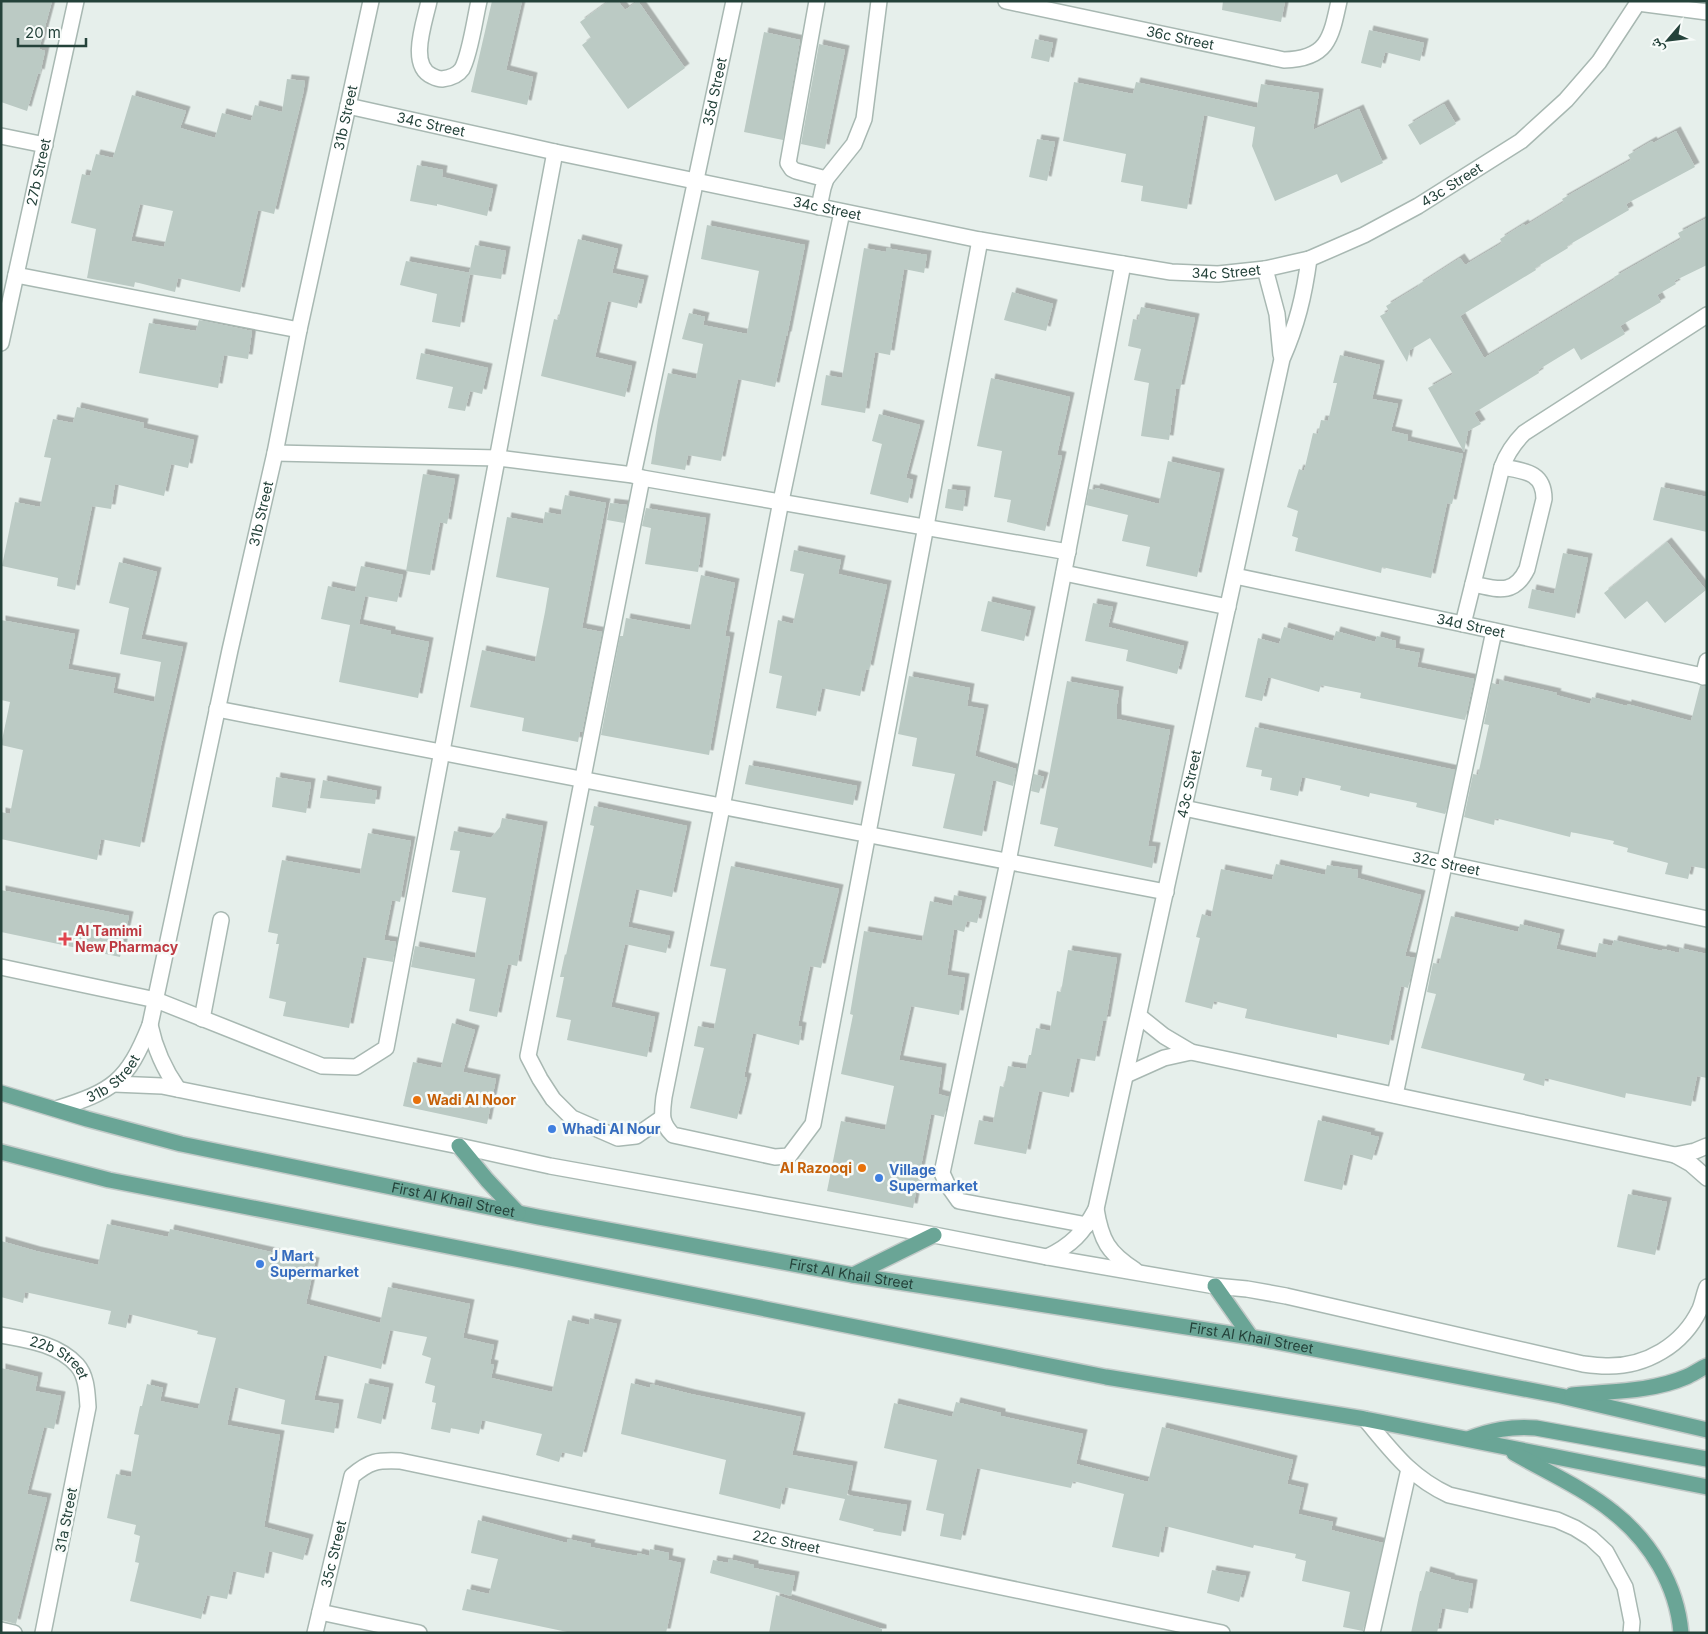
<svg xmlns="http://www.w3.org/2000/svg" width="1708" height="1634" font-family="Inter,'Noto Naskh Arabic',sans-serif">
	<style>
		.building { fill: #bbcac4; fill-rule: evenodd; filter: url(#shadow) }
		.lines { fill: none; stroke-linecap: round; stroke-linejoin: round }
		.minor-casing { stroke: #a8b8b2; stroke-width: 18 }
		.major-casing { stroke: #c2cac8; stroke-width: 18 }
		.minor { stroke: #fff; stroke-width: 15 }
		.major { stroke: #6aa596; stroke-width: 15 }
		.health-dot { fill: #e0444e; stroke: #f7fbf9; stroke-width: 2 }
		.food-dot { fill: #e8710a; stroke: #f7fbf9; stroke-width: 2 }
		.shop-dot { fill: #3f7fe0; stroke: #f7fbf9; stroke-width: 2 }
		.labels { text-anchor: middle; stroke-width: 5; stroke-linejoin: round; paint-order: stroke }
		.street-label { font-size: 14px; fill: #24423a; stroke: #f7fbf9 }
		.health-label { font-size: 14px; font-weight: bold; fill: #be3a42; stroke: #f7fbf9; text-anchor: start }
		.food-label { font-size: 14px; font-weight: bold; fill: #c56008; stroke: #f7fbf9; text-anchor: start }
		.shop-label { font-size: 14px; font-weight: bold; fill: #366cbe; stroke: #f7fbf9; text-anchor: start }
	</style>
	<defs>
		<filter id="shadow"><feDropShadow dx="4.5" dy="-4.5" stdDeviation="0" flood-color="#0004"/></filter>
	</defs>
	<rect width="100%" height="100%" fill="#e6efeb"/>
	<g class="building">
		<path d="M1 1H52L39 49 45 51 40 74 38 73 27 111 1 102Z"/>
		<path d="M492 1H522L506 70 533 77 527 105 471 92Z"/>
		<path d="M609 1H618L625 10 638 1 685 68 628 109 582 45 591 38 580 22Z"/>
		<path d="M1223 1H1285L1281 22 1222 10Z"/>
		<path d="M1369 30 1424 43 1420 61 1385 52 1381 68 1361 63Z"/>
		<path d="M764 32 800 40 783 140 744 132Z"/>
		<path d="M1035 39 1053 43 1049 62 1031 58Z"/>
		<path d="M819 44 845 50 825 149 801 144Z"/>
		<path d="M287 79 305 81 303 94 274 214 258 210 240 292 178 278 175 292 135 282 134 287 87 278 96 229 71 223 82 174 90 176 96 154 113 158 132 95 186 111 180 128 215 138 222 113 251 121 255 105 282 112ZM140 204 173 211 164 247 131 241Z"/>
		<path d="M1074 82 1133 94 1136 82 1257 108 1261 84 1319 93 1313 130 1359 109 1383 163 1341 183 1337 174 1275 201 1252 146 1255 127 1204 115 1187 209 1141 201 1143 186 1121 182 1126 154 1063 141Z"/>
		<path d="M1444 104 1456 124 1420 145 1408 125Z"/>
		<path d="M1676 131 1695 167 1626 204 1629 210 1567 246 1568 248 1535 268 1536 270 1460 316 1484 358 1615 279 1614 277 1681 239 1678 233 1707 218V265L1674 281 1676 284 1657 295 1661 302 1620 326 1625 334 1581 360 1574 348 1538 370 1539 373 1474 413 1481 424 1468 431 1464 452 1428 388 1453 374 1430 338 1410 350 1407 362 1380 316 1389 311 1386 306 1419 286 1418 285 1460 258 1465 265 1502 243 1500 239 1524 224 1525 226 1564 202 1562 199 1631 160 1628 155 1652 141 1653 143Z"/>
		<path d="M1037 139 1055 142 1047 181 1029 177Z"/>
		<path d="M417 165 443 170 442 177 493 189 487 216 437 204V206L410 201Z"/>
		<path d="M707 225 805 245 787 336H786L775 387 738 379 721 461 688 455 685 470 651 464 658 420 668 373 696 379 703 344 682 339 689 313 705 317 703 325 747 334 759 271 701 259Z"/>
		<path d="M578 239 618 249 612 273 644 280 637 308 608 301 595 357 632 366 625 397 541 376 554 319 558 320Z"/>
		<path d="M475 245 506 251 501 279 469 274Z"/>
		<path d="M864 248 886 252V248L927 255 924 273 904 269 890 355 875 352 865 413 821 405 826 375 842 378Z"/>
		<path d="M406 261 470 273 460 327 432 322 437 294 400 285Z"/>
		<path d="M1012 292 1053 304 1046 331 1004 320Z"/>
		<path d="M1141 307 1195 318 1180 389H1176L1169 440 1141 436 1149 383 1134 380 1141 349 1128 346 1133 319 1138 320Z"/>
		<path d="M199 320 252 331 248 359 224 355 218 388 139 373 149 323 196 331Z"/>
		<path d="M421 353 488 368 482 394 470 391 465 411 448 408 453 387 416 379Z"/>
		<path d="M1340 355 1380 365 1372 399 1398 404 1391 431 1408 435 1407 441 1463 454 1452 504 1447 503 1431 578 1382 567 1381 573 1295 551 1298 538 1292 536 1298 511 1287 507 1299 469 1304 471 1313 433 1318 434 1321 420 1328 421 1337 383H1333Z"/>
		<path d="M991 378 1070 397 1057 455 1062 456 1045 531 1007 522 1011 500 994 497 1002 451 977 446Z"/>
		<path d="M77 407 144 423 143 428 194 440 188 468 171 464 164 496 115 484 111 509 92 506 75 590 57 586 58 578 2 566 15 502 40 507 51 458 44 457 53 419 73 423Z"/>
		<path d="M879 414 920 425 906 478 913 480 908 503 870 494 882 444 872 441Z"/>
		<path d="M1168 461 1220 473 1197 577 1146 566 1150 547 1122 541 1128 515 1086 505 1089 489 1095 490 1096 488 1159 504Z"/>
		<path d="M423 474 455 479 447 524 440 522 430 575 406 571Z"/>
		<path d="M1661 487 1707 497V532L1653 520Z"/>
		<path d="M948 489 966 491 963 511 945 508Z"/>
		<path d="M565 495 606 503 582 628 602 632 582 732 580 731 578 742 522 731 524 718 470 707 482 650 535 662 545 612 549 588 496 577 507 517 543 524 545 512 561 515Z"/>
		<path d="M610 503 627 505 624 523 607 520Z"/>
		<path d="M646 508 706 518 698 572 645 564 651 528 642 526Z"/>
		<path d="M1667 542 1706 590 1665 623 1647 601 1625 619 1604 593Z"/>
		<path d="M794 550 841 560 838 574 887 585 869 670 866 669 860 696 822 688 816 716 776 708 782 676 769 673 778 620 793 624 804 574 790 571Z"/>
		<path d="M1563 553 1588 558 1575 618 1528 608 1532 589 1554 594Z"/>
		<path d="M119 562 157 572 141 639 183 647 160 750 140 847 101 839 97 860 1 839V812L10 814 23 750 1 745 10 702 1 700V620L75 634 68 669 116 678 113 693 154 702 161 662 120 654 129 608 109 603Z"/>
		<path d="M361 566 403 575 397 602 365 596 359 624 391 631V634L429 642 418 698 339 682 350 625 321 619 328 586 355 592Z"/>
		<path d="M701 575 735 583 725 636 730 637 709 755 601 735 620 636H623L626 618 690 630Z"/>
		<path d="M988 601 1031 611 1024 641 981 631Z"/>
		<path d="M1093 603 1113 607 1108 627 1184 646 1177 674 1126 661 1128 650 1085 641Z"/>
		<path d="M1284 627 1333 641 1336 631 1375 642 1377 636 1396 641 1395 648 1420 653 1417 667 1474 679 1465 720 1360 698 1361 693 1321 685 1319 692 1268 677 1262 701 1245 697 1258 638 1279 644Z"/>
		<path d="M909 676 970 688 967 706 984 709 975 756 1016 769 1013 786 993 780 982 836 943 828 955 774 912 766 917 738 898 734Z"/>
		<path d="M1500 680 1557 693 1556 695 1590 704 1592 697 1627 706V704L1691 721 1700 686H1707V869L1691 866 1688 879 1665 874 1668 863 1627 852 1628 848 1613 844 1614 841 1571 832 1570 837 1495 818 1494 825 1464 817 1473 774 1478 775 1489 725 1484 724 1492 683 1499 685Z"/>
		<path d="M1067 681 1119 691 1117 704V719L1170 730 1148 846 1156 847 1152 868 1054 846 1058 828 1040 824Z"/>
		<path d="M1255 727 1455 770 1446 812 1445 814 1416 807 1417 803 1370 793 1369 797 1340 790 1341 786 1302 777 1298 796 1270 790 1272 778 1261 776 1262 770 1246 767Z"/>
		<path d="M749 765 857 786 853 805 745 784Z"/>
		<path d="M1034 774 1044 777 1039 793 1031 791Z"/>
		<path d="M276 777 311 783 306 813 272 807Z"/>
		<path d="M323 780 377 791 375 804 320 798Z"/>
		<path d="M594 806 687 826 672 897 636 889 628 927 670 936 666 953 625 944 611 1007 655 1017 647 1057 567 1040 571 1020 556 1017 564 977H560L565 954 566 955 594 826 590 825Z"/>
		<path d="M502 818 543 826 517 966 508 964 497 1017 469 1011 475 979 411 967 415 946 475 958 486 898 452 892 460 851 450 850 454 831 491 838 500 827Z"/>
		<path d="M368 833 411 841 400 902 392 900 384 940 396 942 393 962 363 957 349 1028 283 1016 286 1002 269 998 279 944H276L278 934 268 932 282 860 360 874Z"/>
		<path d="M1276 864 1325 875 1327 865 1358 870 1357 878 1421 895 1405 956 1415 958 1408 988 1401 986 1389 1045 1337 1034V1038L1245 1018 1247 1009 1214 1001 1212 1009 1185 1002 1200 938 1196 937 1202 914 1211 917 1221 869 1272 880Z"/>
		<path d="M731 866 839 889 821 968 810 966 798 1026 802 1027 799 1045 753 1033 744 1077 747 1078 737 1119 690 1108 704 1048 694 1046 698 1026 714 1029 726 969 710 966Z"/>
		<path d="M1 890 129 916 120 957 1 932Z"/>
		<path d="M954 895 982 901 977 923 967 921 964 932 954 929 947 975 965 978 959 1015 911 1006 899 1060 942 1068 938 1094 949 1097 944 1117 931 1114 913 1208 827 1191 841 1121 885 1130 894 1086 841 1074 853 1015 850 1014 864 931 922 941 930 901 952 906Z"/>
		<path d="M1451 916 1518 932 1520 924 1560 934 1556 949 1596 958 1599 943 1612 946 1614 940 1662 951 1663 949 1679 953 1680 948 1707 954V1078L1697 1076 1691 1106 1626 1093 1625 1098 1545 1078 1544 1086 1523 1080 1525 1074 1421 1048 1436 994 1427 992 1433 963 1439 964Z"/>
		<path d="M1068 950 1117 958 1106 1021H1103L1095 1061 1077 1058 1069 1097 1039 1091 1026 1154 974 1144 979 1120 993 1123 1000 1086 1004 1087 1008 1066 1026 1069 1029 1055H1031L1036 1028 1050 1031 1057 991 1061 992Z"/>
		<path d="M452 1023 475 1030 463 1072 496 1079 487 1124 403 1106 413 1062 441 1068Z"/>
		<path d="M1318 1120 1371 1133 1370 1135 1379 1137 1372 1160 1350 1154 1342 1190 1304 1181Z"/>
		<path d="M1628 1194 1667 1202 1655 1255 1617 1247Z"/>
		<path d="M107 1224 168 1237 170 1229 315 1262 306 1304 380 1323 388 1287 470 1304 463 1338 494 1345 490 1364 494 1365 491 1378 552 1392 568 1320 589 1325 590 1318 617 1324 582 1457 562 1452 559 1462 536 1455 542 1434 482 1420 479 1434 451 1428 450 1433 431 1429 436 1403 432 1402 435 1386 425 1383 431 1358 422 1355 427 1337 390 1330 381 1369 324 1355 314 1400 339 1404 334 1433 281 1424 285 1400 235 1387 227 1425 280 1435 264 1527 309 1539 303 1560 269 1551 264 1578 233 1571 227 1599 207 1595 201 1619 130 1601 139 1563 135 1562 140 1536 134 1534 136 1525 107 1518 116 1474 131 1477 139 1435 134 1434 140 1406H142L147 1384 163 1388 160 1401 198 1409 216 1338 197 1334 198 1331 129 1314 126 1328 108 1324 111 1311 25 1292 23 1303 1 1297V1241L36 1251 98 1265Z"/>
		<path d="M1 1368 38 1377 35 1391 61 1396 54 1429 44 1427 27 1494 47 1498 16 1624 1 1620Z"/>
		<path d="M365 1383 389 1388 381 1424 357 1418Z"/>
		<path d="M631 1383 650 1388 651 1384 691 1394 801 1417 792 1455 853 1466 847 1495 907 1505 901 1536 873 1531 874 1529 839 1520 845 1499 785 1487 780 1509 719 1494 726 1460 621 1434Z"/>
		<path d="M956 1402 1001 1413V1416L1083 1434 1076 1464 1148 1482 1162 1427 1293 1460 1287 1484 1304 1488 1298 1514 1333 1522 1331 1530 1383 1543 1363 1631 1343 1627 1350 1592 1302 1581 1306 1561 1295 1558 1296 1554 1254 1545 1253 1548 1165 1526 1159 1557 1112 1547 1124 1494 1073 1481 1071 1488 977 1468 961 1540 940 1536 944 1514 926 1510 937 1460 884 1448 894 1403 952 1417Z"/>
		<path d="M478 1520 567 1543 568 1539 591 1544 590 1547 637 1556 638 1553 649 1556 650 1549 669 1553 668 1560 681 1563 666 1633H572L462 1610 467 1589 489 1594 498 1559 471 1553Z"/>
		<path d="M729 1559 754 1565V1568L795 1576 791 1596 710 1573 713 1560 728 1563Z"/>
		<path d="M1212 1570 1246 1576 1239 1602 1207 1593Z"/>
		<path d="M1426 1571 1451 1578 1450 1579 1473 1584 1468 1613 1442 1608 1437 1633H1411L1420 1591H1421Z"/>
		<path d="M776 1595 882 1629V1633H769Z"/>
	</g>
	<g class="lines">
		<g class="minor-casing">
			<g id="minor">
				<path d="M429 1C425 21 408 65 432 76 436 78 438 79 442 79 450 78 458 75 462 69 470 55 475 18 479 1"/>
				<path d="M817 1 788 163 792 169 796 171 826 179"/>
				<path id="s1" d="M1006 1 1284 60C1327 59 1331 39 1339 1"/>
				<path d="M1638 3 1707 12"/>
				<path id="s2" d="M348 106 555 152 980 240 1171 272 1218 274 1265 269 1309 259 1364 235 1418 206 1521 141 1566 100 1599 62 1639 1"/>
				<path d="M1 136 45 145"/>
				<path d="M819 207 823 188 826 179 854 144 864 119 879 1"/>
				<path d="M842 212 781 501 722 807 664 1097C662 1114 660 1122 673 1135L775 1157 789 1156 813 1124 980 240"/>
				<path d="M1265 269 1277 314 1281 355"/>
				<path d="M16 275 299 330"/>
				<path id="s3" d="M1 343 76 1"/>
				<path d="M275 453 498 458 633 475 642 478 1068 552"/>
				<path id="s4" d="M633 475 734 1"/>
				<path d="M642 478 528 1056 540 1079 553 1099 572 1118 618 1138 636 1136 662 1118"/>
				<path d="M1064 573 1228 607"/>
				<path id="s5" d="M1235 576 1463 624 1707 677"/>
				<path d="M1473 584C1497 589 1514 596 1527 569L1544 499C1544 471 1523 471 1502 467"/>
				<path d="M1463 624 1502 467C1507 453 1514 443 1524 433L1707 315"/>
				<path d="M1703 677 1707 661"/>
				<path d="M217 709 1166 892"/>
				<path id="s6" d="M1184 808 1707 919"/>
				<path d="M1 967 156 1000 322 1066 356 1067 386 1048 555 152"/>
				<path d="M1139 1016 1164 1036 1191 1052 1675 1155 1691 1164 1707 1178"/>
				<path d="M202 1019 221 920"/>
				<path d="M150 1025C155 1049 164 1069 178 1089"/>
				<path d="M1126 1075 1164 1058 1191 1052"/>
				<path d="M114 1084 162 1086 459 1146 550 1166 934 1235 1047 1257 1215 1286 1247 1289 1286 1296 1583 1364C1591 1365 1599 1366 1606 1366 1646 1367 1683 1345 1700 1309 1703 1302 1704 1294 1707 1287"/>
				<path d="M1395 1095 1494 631"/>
				<path id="s7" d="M56 1109C113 1091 127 1082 150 1025L230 650 275 453 299 330 371 1"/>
				<path d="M1675 1155 1695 1151 1707 1146"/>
				<path d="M1096 1209C1101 1240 1108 1253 1135 1270"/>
				<path d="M1087 1225 959 1201 947 1184 942 1173 1008 862 1123 264"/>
				<path id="s8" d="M1047 1257C1072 1245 1083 1233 1096 1209L1282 359C1297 325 1304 296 1309 259"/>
				<path id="s9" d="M1 1335C28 1340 58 1344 77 1365 87 1376 87 1394 88 1407L43 1633"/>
				<path d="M1365 1419C1392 1451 1410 1477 1449 1495L1557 1520 1575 1528 1591 1538 1606 1552 1625 1587 1632 1622 1631 1633"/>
				<path d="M320 1612 419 1633"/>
				<path d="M1 1630 14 1633"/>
				<path id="s10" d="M315 1633 352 1476C370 1461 377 1460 400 1461L1222 1633"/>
				<path d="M1372 1633 1409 1469"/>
			</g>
		</g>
		<g class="major-casing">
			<g id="major">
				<path id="s11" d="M1 1093 87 1119 181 1144 538 1217 853 1275 1251 1337 1561 1396 1707 1430"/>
				<path d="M459 1146 487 1180 518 1213"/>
				<path d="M1 1152 109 1180 525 1261 1106 1377 1365 1419 1707 1487"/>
				<path d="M853 1275 934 1235"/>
				<path d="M1215 1286 1251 1337"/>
				<path d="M1572 1395C1610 1391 1651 1392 1686 1377 1693 1374 1700 1369 1707 1366"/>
				<path d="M1468 1439C1491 1430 1511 1426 1536 1428L1707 1459"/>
				<path d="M1514 1453C1545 1471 1585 1489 1613 1512 1650 1541 1677 1585 1681 1633"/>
			</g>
		</g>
		<use href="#minor" class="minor"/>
		<use href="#major" class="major"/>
	</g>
	<path class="health-dot" d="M62.5 931.5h5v5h5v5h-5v5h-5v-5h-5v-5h5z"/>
	<g class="food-dot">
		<circle cx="417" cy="1100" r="5"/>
		<circle cx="862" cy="1168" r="5"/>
	</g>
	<g class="shop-dot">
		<circle cx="552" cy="1129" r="5"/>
		<circle cx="879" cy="1178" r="5"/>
		<circle cx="260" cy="1264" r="5"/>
	</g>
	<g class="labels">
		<g class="street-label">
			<text dy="5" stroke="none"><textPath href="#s1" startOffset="178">36c Street</textPath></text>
			<text dy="5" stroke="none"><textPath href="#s4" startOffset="392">35d Street</textPath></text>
			<text dy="5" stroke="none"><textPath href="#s7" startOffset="1061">31b Street</textPath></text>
			<text dy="5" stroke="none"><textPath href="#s2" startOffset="85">34c Street</textPath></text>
			<text dy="5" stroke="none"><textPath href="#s3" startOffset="175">27b Street</textPath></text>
			<text dy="5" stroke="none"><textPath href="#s2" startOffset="1140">43c Street</textPath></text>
			<text dy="5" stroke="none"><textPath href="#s2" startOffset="490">34c Street</textPath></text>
			<text dy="5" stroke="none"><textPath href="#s2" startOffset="895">34c Street</textPath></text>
			<text dy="5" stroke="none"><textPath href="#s7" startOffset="656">31b Street</textPath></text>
			<text dy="5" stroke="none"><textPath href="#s5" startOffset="241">34d Street</textPath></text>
			<text dy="5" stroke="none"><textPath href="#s8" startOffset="505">43c Street</textPath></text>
			<text dy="5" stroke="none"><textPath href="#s6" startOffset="268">32c Street</textPath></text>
			<text dy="5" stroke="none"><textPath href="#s7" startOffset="66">31b Street</textPath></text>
			<text dy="5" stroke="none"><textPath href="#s11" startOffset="465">First Al Khail Street</textPath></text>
			<text dy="5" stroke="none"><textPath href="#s11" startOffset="870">First Al Khail Street</textPath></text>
			<text dy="5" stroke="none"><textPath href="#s11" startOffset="1275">First Al Khail Street</textPath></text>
			<text dy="5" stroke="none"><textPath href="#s9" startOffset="64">22b Street</textPath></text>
			<text transform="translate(66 1520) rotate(-79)" y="5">31a Street</text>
			<text dy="5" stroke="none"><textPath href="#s10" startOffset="608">22c Street</textPath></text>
			<text dy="5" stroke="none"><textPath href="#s10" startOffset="81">35c Street</textPath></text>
		</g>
		<g class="health-label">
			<text x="75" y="936">Al Tamimi<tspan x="75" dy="16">New Pharmacy</tspan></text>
		</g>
		<g class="food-label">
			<text x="427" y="1105">Wadi Al Noor</text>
			<text x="852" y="1173" text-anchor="end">Al Razooqi</text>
		</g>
		<g class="shop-label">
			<text x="562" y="1134">Whadi Al Nour</text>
			<text x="889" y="1175">Village<tspan x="889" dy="16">Supermarket</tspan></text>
			<text x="270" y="1261">J Mart<tspan x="270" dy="16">Supermarket</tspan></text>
		</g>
	</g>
	<rect width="1708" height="1634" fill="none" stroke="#24423a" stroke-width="5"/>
	<g transform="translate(1668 40) rotate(242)" stroke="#f7fbf9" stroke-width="4" paint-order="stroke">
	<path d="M0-4L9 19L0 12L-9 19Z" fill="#24423a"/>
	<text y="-8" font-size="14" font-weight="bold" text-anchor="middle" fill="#24423a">ش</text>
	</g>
	<path d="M18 38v8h68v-8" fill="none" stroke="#24423a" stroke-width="2.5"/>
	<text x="25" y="38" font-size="15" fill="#24423a" stroke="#f7fbf9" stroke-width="4" paint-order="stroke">20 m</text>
</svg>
